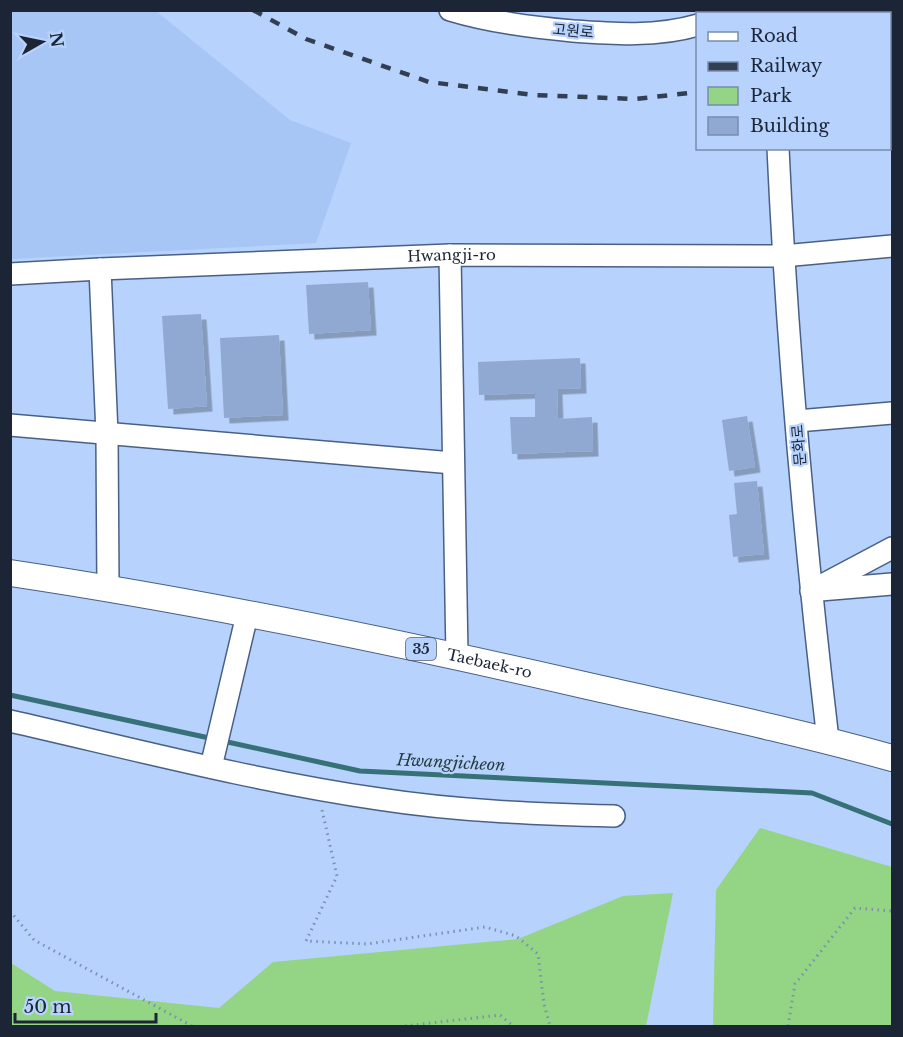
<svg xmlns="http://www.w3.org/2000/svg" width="903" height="1037" font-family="'Libre Baskerville','Noto Sans KR',serif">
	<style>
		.built { fill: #a7c5f5 }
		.green { fill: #93d584 }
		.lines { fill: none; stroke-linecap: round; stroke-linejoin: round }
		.stream { stroke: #367178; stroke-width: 5 }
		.building { fill: #90a9d3; filter: url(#shadow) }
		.minor-casing { stroke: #496086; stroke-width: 24 }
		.major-casing { stroke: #496086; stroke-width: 28 }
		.path { stroke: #7b90b0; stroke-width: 3; stroke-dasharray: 1.5 4.5; stroke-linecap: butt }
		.minor { stroke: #fff; stroke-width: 21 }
		.major { stroke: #fff; stroke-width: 26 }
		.rail { stroke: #323f53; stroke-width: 4.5; stroke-dasharray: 10 10; stroke-linecap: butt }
		.labels { text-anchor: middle; stroke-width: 4.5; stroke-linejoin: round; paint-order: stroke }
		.shield { fill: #b7d2fd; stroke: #4a5971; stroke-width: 1.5 }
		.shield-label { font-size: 14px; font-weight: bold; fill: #1b2535 }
		.street-label { font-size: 15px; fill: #1b2535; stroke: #b7d2fd }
		.water-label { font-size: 16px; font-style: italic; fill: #243e40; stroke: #b7d2fd }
	</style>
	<defs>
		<filter id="shadow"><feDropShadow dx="5.5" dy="5.5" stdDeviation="0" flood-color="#0004"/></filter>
	</defs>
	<rect width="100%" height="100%" fill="#b7d2fd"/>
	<path class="built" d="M11 10 156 11 290 120 351 143 316 243 11 259Z"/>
	<g class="green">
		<path d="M760 828 892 867V1026H713L716 890Z"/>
		<path d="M673 893 646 1026H11V963L55 991 219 1008 273 962 518 939 623 896Z"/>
	</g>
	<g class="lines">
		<g class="stream">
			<path d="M10 695 214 739"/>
			<path d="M223 741 360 771 812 793 892 824"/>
		</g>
	</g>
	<g class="building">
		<path d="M368 282 371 330 309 334 306 285Z"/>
		<path d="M201 314 207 406 168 409 162 316Z"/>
		<path d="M279 335 283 415 224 418 220 338Z"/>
		<path d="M580 358 581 388 557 389 558 419 592 417 593 451 512 454 510 417H535V393L479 395 478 362Z"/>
		<path d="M747 416 755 467 729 471 722 420Z"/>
		<path d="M757 481 764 554 733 557 729 515 737 514 734 483Z"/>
	</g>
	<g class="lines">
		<g class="minor-casing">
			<g id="minor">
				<path d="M450 10C490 22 531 27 573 31 615 34 657 37 698 25"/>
				<path d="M750 10V14"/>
				<path d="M723 14 728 10"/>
				<path d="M890 111H892"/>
				<path d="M778 148C787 346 805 544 828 740"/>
				<path d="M450 255 457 656"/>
				<path d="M100 269 107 434 108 588"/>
				<path id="s1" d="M10 274 100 269 450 255 783 256 892 246"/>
				<path d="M797 421 892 413"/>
				<path d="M10 425 453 463"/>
				<path d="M820 590 892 584"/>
				<path d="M811 591 892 548"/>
				<path d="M10 721C133 749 255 781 379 799 457 811 535 814 614 816"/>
				<path d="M211 767 247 615"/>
			</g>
		</g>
		<g class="major-casing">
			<g id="major">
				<path id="s2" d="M10 573C204 602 397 642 588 686 690 709 792 730 892 758"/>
			</g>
		</g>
		<g class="path">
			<path d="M322 810 337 876 306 941 367 944 485 927 516 936 538 954 544 1004 550 1026"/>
			<path d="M10 911 34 940 192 1026"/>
			<path d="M405 1026 500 1015 513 1026"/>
			<path d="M788 1026 795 984 855 908 892 911"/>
		</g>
		<use href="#minor" class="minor"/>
		<use href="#major" class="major"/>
		<g class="rail">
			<path d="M253 10 306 39 429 82 534 95 636 99 698 92"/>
			<path d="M890 52 892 51"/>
		</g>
	</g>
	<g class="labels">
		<rect class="shield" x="406" y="638" width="30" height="22" rx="4.5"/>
		<g class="shield-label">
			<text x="421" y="654">35</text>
		</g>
		<g class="street-label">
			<text transform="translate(573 31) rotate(5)" y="5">고원로</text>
			<text dy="5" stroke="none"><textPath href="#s1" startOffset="442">Hwangji-ro</textPath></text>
			<text transform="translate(799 445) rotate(-95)" y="5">문화로</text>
			<text dy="5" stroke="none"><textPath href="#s2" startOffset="488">Taebaek-ro</textPath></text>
		</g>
		<g class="water-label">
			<text transform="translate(451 762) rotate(3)" y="6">Hwangjicheon</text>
		</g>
	</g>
	<rect width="903" height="1037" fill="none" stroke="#1b2535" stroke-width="24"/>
	<rect x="696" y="12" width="195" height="138" fill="#b7d2fd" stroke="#798dad" stroke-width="1.5"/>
	<rect x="708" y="32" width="30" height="9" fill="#ffffff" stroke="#798dad" stroke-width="1.5"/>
	<text x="750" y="42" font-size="18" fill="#1b2535">Road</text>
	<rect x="708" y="62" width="30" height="9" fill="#323f53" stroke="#798dad" stroke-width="1.5"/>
	<text x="750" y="72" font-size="18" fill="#1b2535">Railway</text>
	<rect x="708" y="87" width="30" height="18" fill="#93d584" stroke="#798dad" stroke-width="1.5"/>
	<text x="750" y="102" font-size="18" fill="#1b2535">Park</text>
	<rect x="708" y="117" width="30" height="18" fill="#90a9d3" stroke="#798dad" stroke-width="1.5"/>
	<text x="750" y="132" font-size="18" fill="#1b2535">Building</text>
	<g transform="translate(42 42) rotate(81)" stroke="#b7d2fd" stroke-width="4.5" paint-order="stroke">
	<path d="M0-4.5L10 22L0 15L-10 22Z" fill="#1b2535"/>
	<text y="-9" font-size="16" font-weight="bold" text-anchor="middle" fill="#1b2535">N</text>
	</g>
	<path d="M15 1013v9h141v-9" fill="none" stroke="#1b2535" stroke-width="3"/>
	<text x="24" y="1013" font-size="18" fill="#1b2535" stroke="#b7d2fd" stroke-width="4.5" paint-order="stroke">50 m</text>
</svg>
